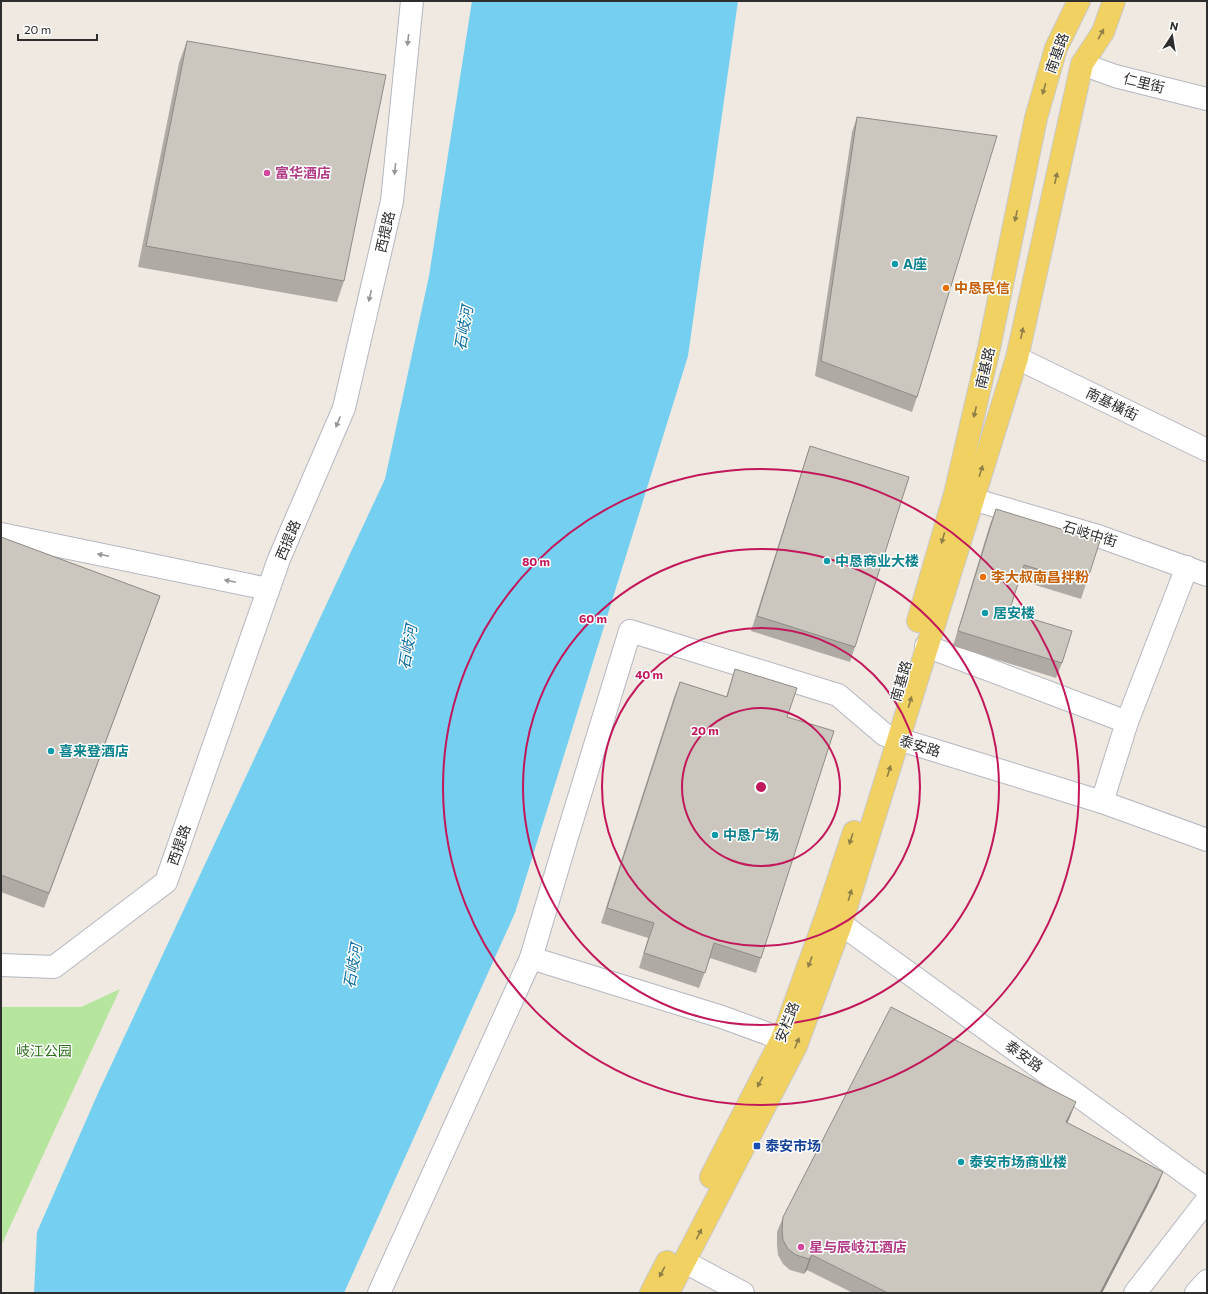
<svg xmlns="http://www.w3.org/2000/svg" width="1208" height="1294" font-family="Commissioner,'Noto Sans SC',sans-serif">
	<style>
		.green { fill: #b6e59e }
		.water { fill: #75cff0 }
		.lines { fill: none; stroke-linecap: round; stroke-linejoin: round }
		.minor-casing { stroke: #b4b7c1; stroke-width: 24 }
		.major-casing { stroke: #c9c9c9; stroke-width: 24 }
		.minor { stroke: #fff; stroke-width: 22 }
		.major { stroke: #f2d163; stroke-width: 22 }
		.wall { fill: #afaba4 }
		.shaded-wall { fill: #8e8b86 }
		.building { fill: #cbc7bf; stroke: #8e8b86 }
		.oneway { fill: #908048 }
		.oneway2 { fill: #969696 }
		.ring { fill: none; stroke: #c2185b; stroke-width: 2 }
		.hotel-dot { fill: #d1479c; stroke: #fff; stroke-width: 1.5 }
		.culture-dot { fill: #0f9aa8; stroke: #fff; stroke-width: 1.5 }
		.food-dot { fill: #e8710a; stroke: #fff; stroke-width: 1.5 }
		.transit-dot { fill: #1a4fb4; stroke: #fff; stroke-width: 1.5 }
		.labels { text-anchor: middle; stroke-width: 3; stroke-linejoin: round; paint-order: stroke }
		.street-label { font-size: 14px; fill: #2e2e2e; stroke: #fff }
		.hotel-label { font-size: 14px; font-weight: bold; fill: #b23c85; stroke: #fff; text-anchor: start }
		.culture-label { font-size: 14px; font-weight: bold; fill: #0d838f; stroke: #fff; text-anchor: start }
		.food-label { font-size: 14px; font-weight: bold; fill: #c56008; stroke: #fff; text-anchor: start }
		.park-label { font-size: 14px; fill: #2c6e1b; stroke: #fff }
		.transit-label { font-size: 14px; font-weight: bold; fill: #164399; stroke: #fff; text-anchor: start }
		.water-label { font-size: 15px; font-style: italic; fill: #0d6fa3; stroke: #fff }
		.centre { fill: #c2185b; stroke: #fff; stroke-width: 2 }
		.ring-label { font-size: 12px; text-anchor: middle; font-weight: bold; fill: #c2185b; stroke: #fff; stroke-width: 3; stroke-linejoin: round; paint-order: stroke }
	</style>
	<rect width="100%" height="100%" fill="#efe9e1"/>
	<path class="green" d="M120 989 1 1246V1007H81Z"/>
	<path class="water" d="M472 1H738L688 356 515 913 344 1293H34L37 1232 99 1091 385 479 429 276Z"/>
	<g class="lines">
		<g class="minor-casing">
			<g id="minor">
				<path d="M1082 64 1115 76 1207 99"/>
				<path d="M1017 358 1207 450"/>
				<path d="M972 499 1098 536 1207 575"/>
				<path d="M1 534 268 589"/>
				<path d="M926 646 1127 722"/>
				<path d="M1102 802 1127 722 1187 567"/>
				<path d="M841 924 1207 1189"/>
				<path d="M531 958 722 1017 782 1039"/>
				<path d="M1 965 54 967 166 882 279 559 344 408 392 201 412 1"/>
				<path d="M685 1262 743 1293"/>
				<path d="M379 1293 531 958 566 840 630 631 838 695 885 735 1102 802 1207 840"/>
				<path d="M1135 1293 1207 1200"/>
				<path d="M1196 1293 1207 1281"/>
			</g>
		</g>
		<g class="major-casing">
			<g id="major">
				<path d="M918 621 955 494 989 348 1036 118 1056 48 1079 1"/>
				<path d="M711 1177 782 1039 827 914 854 832"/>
				<path d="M651 1293 667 1262"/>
				<path d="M668 1293 796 1046 841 924 1017 358 1082 64 1103 32 1114 1"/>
			</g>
		</g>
		<use href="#minor" class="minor"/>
		<use href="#major" class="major"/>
	</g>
	<g class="wall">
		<path d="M187 41 344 281 337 302 138 267 179 63Z"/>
		<path d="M857 117 917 397 912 412 815 376 852 132Z"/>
		<path d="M810 446 855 647 850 662 751 631 805 461Z"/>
		<path d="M996 509 1086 584 1081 599 1019 580 1009 612 1062 663 1056 678 953 646 990 524Z"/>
		<path d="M1 537 160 596 44 908 1 892Z"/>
		<path d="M735 669 787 717 761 958 756 973 710 958 699 988 639 968 648 938 601 923 674 697 680 682 726 697Z"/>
		<path d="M1070 1117 1067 1123 1163 1172 1157 1187 1102 1293H853L807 1270 804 1274 790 1270 783 1264 778 1255 777 1245V1232L783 1217Z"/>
	</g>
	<g class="shaded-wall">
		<path d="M1076 1102 1070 1117 1060 1137 1066 1122Z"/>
		<path d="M1163 1172 1157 1187 1102 1293H1100Z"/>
		<path d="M812 1255 807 1270 804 1274 809 1259Z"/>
	</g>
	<g class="building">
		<path d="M187 41 386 75 344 281 146 246Z"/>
		<path d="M857 117 997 136 917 397 821 361Z"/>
		<path d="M810 446 909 477 855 647 757 616Z"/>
		<path d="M996 509 1100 541 1086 584 1024 565 1009 612 1072 631 1062 663 958 631Z"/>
		<path d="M1 537 160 596 49 893 1 875Z"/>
		<path d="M735 669 797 688 787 717 834 731 761 958 714 943 705 973 644 953 654 923 607 908 680 682 727 697Z"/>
		<path d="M891 1007 1076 1102 1066 1122 1163 1172 1100 1293H888L812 1255 809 1259 796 1255 788 1249 783 1240 782 1230 783 1217Z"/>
	</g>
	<defs><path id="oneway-solid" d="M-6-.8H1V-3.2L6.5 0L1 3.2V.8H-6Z"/></defs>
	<g class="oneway">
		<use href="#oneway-solid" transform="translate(1101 34) rotate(-61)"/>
		<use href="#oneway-solid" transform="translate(1044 89) rotate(106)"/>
		<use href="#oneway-solid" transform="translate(1056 178) rotate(-78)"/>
		<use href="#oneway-solid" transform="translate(1016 216) rotate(102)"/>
		<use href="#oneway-solid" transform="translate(1022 333) rotate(-78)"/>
		<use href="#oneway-solid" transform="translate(975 412) rotate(103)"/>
		<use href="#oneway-solid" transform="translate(981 471) rotate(-72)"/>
		<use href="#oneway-solid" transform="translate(943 538) rotate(106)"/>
		<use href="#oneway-solid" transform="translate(910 702) rotate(-74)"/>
		<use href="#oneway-solid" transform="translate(889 771) rotate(-73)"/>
		<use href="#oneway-solid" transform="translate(851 839) rotate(108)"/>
		<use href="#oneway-solid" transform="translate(850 895) rotate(-73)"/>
		<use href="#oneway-solid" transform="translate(810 962) rotate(110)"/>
		<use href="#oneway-solid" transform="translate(797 1043) rotate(-68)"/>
		<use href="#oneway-solid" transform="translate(760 1082) rotate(117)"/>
		<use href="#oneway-solid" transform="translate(699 1234) rotate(-63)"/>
		<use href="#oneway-solid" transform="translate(662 1272) rotate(118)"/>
	</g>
	<g class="oneway2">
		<use href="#oneway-solid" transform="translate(408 40) rotate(96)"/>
		<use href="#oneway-solid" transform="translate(395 169) rotate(96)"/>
		<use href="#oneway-solid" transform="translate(370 296) rotate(103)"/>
		<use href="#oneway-solid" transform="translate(338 422) rotate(113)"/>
		<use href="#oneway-solid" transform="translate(103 555) rotate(-168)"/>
		<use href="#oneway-solid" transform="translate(230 581) rotate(-168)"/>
	</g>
	<g class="ring">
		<circle cx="761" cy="787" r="79"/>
		<circle cx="761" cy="787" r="159"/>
		<circle cx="761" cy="787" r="238"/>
		<circle cx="761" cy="787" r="318"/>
	</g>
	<g class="hotel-dot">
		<circle cx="267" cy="173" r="4"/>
		<circle cx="801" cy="1247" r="4"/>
	</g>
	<g class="culture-dot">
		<circle cx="895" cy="264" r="4"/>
		<circle cx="827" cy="561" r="4"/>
		<circle cx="985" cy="613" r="4"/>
		<circle cx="51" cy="751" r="4"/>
		<circle cx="715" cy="835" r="4"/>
		<circle cx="961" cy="1162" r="4"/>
	</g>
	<g class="food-dot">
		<circle cx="946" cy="288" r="4"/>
		<circle cx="983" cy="577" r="4"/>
	</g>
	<rect class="transit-dot" x="753" y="1142" width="8" height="8" rx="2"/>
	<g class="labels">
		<g class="street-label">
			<text transform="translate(1057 53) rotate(-70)" y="5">南基路</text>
			<text transform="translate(1144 83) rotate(14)" y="5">仁里街</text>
			<text transform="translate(385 232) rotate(-77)" y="5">西提路</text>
			<text transform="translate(985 368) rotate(-77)" y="5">南基路</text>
			<text transform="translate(1112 404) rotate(26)" y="5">南基橫街</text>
			<text transform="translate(1090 534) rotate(17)" y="5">石岐中街</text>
			<text transform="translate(288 540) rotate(-67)" y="5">西提路</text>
			<text transform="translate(901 681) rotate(-74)" y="5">南基路</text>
			<text transform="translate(920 746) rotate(17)" y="5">泰安路</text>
			<text transform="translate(179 845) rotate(-71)" y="5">西提路</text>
			<text transform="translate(787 1022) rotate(-69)" y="5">安栏路</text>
			<text transform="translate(1024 1056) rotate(36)" y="5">泰安路</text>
		</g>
		<g class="hotel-label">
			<text x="275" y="178">富华酒店</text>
			<text x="809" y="1252">星与辰岐江酒店</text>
		</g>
		<g class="culture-label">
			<text x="903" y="269">A座</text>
			<text x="835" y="566">中恳商业大楼</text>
			<text x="993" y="618">居安楼</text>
			<text x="59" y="756">喜来登酒店</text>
			<text x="723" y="840">中恳广场</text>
			<text x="969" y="1167">泰安市场商业楼</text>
		</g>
		<g class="food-label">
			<text x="954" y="293">中恳民信</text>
			<text x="991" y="582">李大叔南昌拌粉</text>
		</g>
		<g class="park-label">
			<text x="44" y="1056">岐江公园</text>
		</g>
		<g class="transit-label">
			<text x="765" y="1151">泰安市场</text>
		</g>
		<g class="water-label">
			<text transform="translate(464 328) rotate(-80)" y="5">石岐河</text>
			<text transform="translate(408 647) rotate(-80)" y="5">石岐河</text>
			<text transform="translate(353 966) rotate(-80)" y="5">石岐河</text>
		</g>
	</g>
	<circle cx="761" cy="787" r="6" class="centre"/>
	<g class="ring-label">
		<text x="536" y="566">80 m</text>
		<text x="593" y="623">60 m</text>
		<text x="649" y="679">40 m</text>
		<text x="705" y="735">20 m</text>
	</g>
	<rect width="1208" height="1294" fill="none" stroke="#2e2e2e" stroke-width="4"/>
	<g transform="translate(1172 36) rotate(12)" stroke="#ffffff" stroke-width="3" paint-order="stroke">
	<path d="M0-3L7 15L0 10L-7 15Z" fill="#2e2e2e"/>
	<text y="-6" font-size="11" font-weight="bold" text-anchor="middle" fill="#2e2e2e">N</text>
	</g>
	<path d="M18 34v6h79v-6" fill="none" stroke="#2e2e2e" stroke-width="2"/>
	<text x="24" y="34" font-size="12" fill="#2e2e2e" stroke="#ffffff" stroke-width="3" paint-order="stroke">20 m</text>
</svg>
